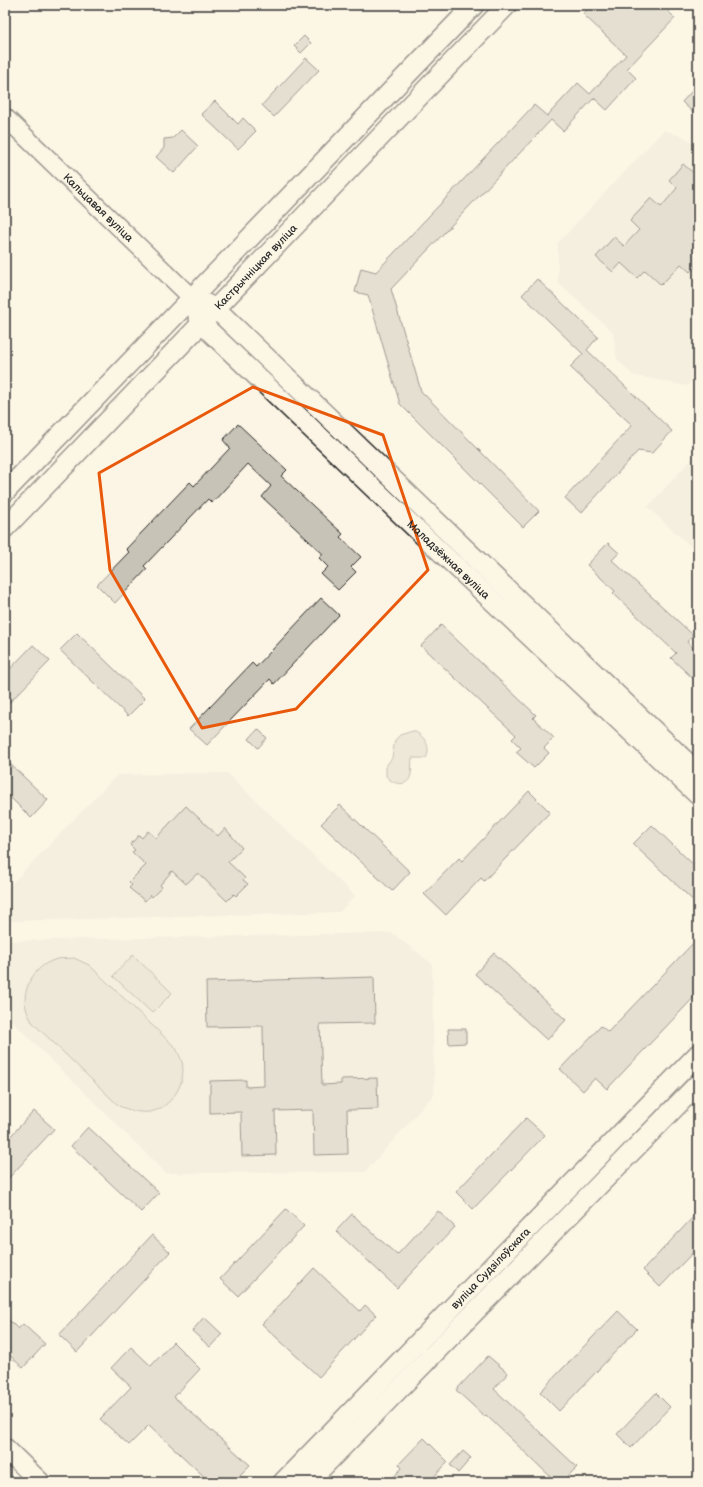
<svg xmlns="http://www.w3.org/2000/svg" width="703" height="1487" font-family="'Balsamiq Sans',sans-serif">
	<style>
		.built { fill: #ece6d7 }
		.green { fill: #ded8ca; stroke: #84827a }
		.building { fill: #c8c3b7; stroke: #2b2b2b }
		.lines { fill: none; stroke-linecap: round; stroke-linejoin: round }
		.tertiary-casing { stroke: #2b2b2b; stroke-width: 20 }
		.secondary-casing { stroke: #2b2b2b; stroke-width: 22 }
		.tertiary { stroke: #fcf5e5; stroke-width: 17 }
		.secondary { stroke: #fcf5e5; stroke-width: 19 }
		.marked { fill: none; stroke: #e8590c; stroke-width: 3; stroke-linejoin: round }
		.labels { text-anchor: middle; stroke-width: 3; stroke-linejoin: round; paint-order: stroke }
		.street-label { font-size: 11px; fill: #2b2b2b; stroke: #fcf5e5 }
	</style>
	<rect width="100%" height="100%" fill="#fcf5e5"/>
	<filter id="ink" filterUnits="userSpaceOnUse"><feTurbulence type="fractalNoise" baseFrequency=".025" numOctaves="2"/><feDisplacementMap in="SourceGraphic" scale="8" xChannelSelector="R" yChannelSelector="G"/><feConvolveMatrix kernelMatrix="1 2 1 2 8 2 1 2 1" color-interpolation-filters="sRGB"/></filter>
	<g filter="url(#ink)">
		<g class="built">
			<path d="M664 130 688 139 698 149V375L687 386 633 375 617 359 613 332 558 283V243Z"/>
			<path d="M698 452V553L648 507Z"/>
			<path d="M227 773 355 896 339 912 8 921 6 890 117 775Z"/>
			<path d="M392 933 432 964 434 1094 365 1172 166 1173 5 1014V941Z"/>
		</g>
		<g class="green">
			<path d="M413 731C424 735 432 747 426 758H412C411 763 412 769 411 774 409 788 393 785 386 776V766L392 758 395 740 400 735Z"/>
			<path d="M133 955 172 993 152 1013 113 976Z"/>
			<path d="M74 958 89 965 176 1048C178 1053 181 1058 182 1062 187 1083 171 1108 150 1112 138 1113 129 1110 119 1106L32 1022C30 1018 27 1013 26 1008 21 987 37 963 58 959 63 958 69 959 74 958Z"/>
		</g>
		<g class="building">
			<path d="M591 5H662L675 18 627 69 636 78 607 110 594 98 563 131 551 120 391 289 421 391 539 511 523 527 400 404 368 295 355 292 361 268 376 272 534 105 547 116 578 83 590 94 626 55 583 14Z"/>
			<path d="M304 36 311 43 301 53 294 46Z"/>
			<path d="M306 58 319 70 274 117 262 105Z"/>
			<path d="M692 91 698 96V117L682 102Z"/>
			<path d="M215 101 238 124 243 118 256 131 238 149 201 114Z"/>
			<path d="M181 130 198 146 174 173 156 157 164 148V139L173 138Z"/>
			<path d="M683 164 698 177V183L693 188 698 192V263L690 272 681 264 661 285 645 270 637 278 621 263 613 272 596 257 614 237 624 246 639 230 630 221 651 198 661 207 677 188 669 180Z"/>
			<path d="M537 279 598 337 587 350 672 431 652 453 638 451 581 513 565 498 632 425 570 367 583 354 522 295Z"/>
			<path d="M238 424 287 470 281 476 343 534 340 537 361 557 351 567 356 572 338 590 321 574 328 567 319 558 323 554 262 497 271 486 248 464 212 503 208 499 144 566 147 569 115 603 97 585 129 552 126 549 190 482 194 486 230 448 223 440Z"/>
			<path d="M608 543 619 553 612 560 693 635 687 642 698 653V683L671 658 676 653 613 593 615 591 587 565Z"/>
			<path d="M321 598 339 615 274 684 270 679 207 745 189 729 252 663 256 667Z"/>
			<path d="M441 625 536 715 533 718 554 738 544 748 549 753 534 768 516 752 521 748 512 739 516 735 421 646Z"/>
			<path d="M77 633 145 699 128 716 60 650Z"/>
			<path d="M33 645 50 661 5 707V674Z"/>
			<path d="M258 729 267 738 258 748 249 739Z"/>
			<path d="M5 759 48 800 31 818 5 792Z"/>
			<path d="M529 791 550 812 484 881 481 878 446 915 424 894 459 858 462 861Z"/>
			<path d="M340 805 410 872 392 891 321 824Z"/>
			<path d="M186 806 218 836 225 828 242 848 228 862 245 878 243 880 248 884 236 896 234 894 227 901 198 873 186 884 172 871 160 885 162 887 152 897 150 895 145 901 129 888 132 885 129 882 146 865 132 852 135 850 130 845 139 835 142 838 148 831 156 838Z"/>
			<path d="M652 825 698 869V905L633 844Z"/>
			<path d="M698 938V993L607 1089 595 1078 583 1091 560 1069 601 1026 608 1032Z"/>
			<path d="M494 953 566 1020 547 1040 475 974Z"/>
			<path d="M374 977 375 1023 320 1024 322 1085 341 1084V1079L377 1078 378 1109 347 1110 348 1154 314 1155 313 1110 275 1111 276 1155 242 1156 241 1112 210 1113V1081L246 1080V1087L264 1086 263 1026 207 1027 206 982Z"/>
			<path d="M448 1029H466V1043L449 1044Z"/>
			<path d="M34 1111 54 1129 5 1182V1142Z"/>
			<path d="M526 1118 545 1135 473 1209 456 1192Z"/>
			<path d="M88 1127 159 1193 141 1212 71 1146Z"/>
			<path d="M286 1209 304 1226 238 1296 220 1279Z"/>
			<path d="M438 1211 455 1227 397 1288 336 1231 352 1214 397 1255Z"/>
			<path d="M698 1212V1247L660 1287 643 1270Z"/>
			<path d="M152 1235 170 1252 77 1352 59 1335Z"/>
			<path d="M314 1268 360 1311 365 1305 376 1315 319 1377 262 1324Z"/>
			<path d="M618 1311 637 1329 559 1411 540 1392Z"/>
			<path d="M5 1316 18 1329 23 1324 45 1344 23 1368 5 1351Z"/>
			<path d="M204 1317 222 1334 210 1347 192 1331Z"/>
			<path d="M173 1342 200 1369 174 1397 250 1465 233 1482H210L149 1425 129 1445 100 1419 131 1387 111 1368 131 1347 151 1366Z"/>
			<path d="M488 1356 508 1373 494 1389 577 1467 562 1482H556L486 1415 484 1416 456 1390Z"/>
			<path d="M656 1393 670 1407 631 1448 617 1434Z"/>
			<path d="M424 1438 448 1462 429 1482H389L402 1468 399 1464Z"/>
			<path d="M463 1451 471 1458 458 1473 450 1465Z"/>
		</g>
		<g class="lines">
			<g class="tertiary-casing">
				<g id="tertiary">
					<path id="s1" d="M5 117 192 298"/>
				</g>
			</g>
			<g class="secondary-casing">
				<g id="secondary">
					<path id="s2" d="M192 298 201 323 410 523 698 795"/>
					<path d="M204 303 215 308 698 773"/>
					<path d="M5 492 474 5"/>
					<path id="s3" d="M5 528 507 5"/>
					<path d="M5 1448 40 1482"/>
					<path d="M5 1476 11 1482"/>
					<path id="s4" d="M283 1482 698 1054"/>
					<path d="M308 1482 698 1084"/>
				</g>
			</g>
			<use href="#tertiary" class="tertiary"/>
			<use href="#secondary" class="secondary"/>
		</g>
	</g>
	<path d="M0 0H703V1487H0ZM253 387 383 435 428 570 296 709 202 728 110 570 99 473Z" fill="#fcf5e5" fill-opacity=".55" fill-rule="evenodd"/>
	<path class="marked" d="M253 387 383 435 428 570 296 709 202 728 110 570 99 473Z"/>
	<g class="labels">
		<g class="street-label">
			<text dy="4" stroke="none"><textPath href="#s1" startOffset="130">Кальцавая вуліца</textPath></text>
			<text dy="4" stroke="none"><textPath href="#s3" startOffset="362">Кастрычніцкая вуліца</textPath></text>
			<text dy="4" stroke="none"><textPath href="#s2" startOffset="369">Маладзёжная вуліца</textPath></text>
			<text dy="4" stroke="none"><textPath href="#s4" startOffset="298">вуліца Судзілоўскага</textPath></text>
		</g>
	</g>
	<rect width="703" height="1487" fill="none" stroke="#fcf5e5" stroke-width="20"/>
	<rect x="10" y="10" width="683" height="1467" fill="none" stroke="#2b2b2b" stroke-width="1.5" filter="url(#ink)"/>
</svg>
